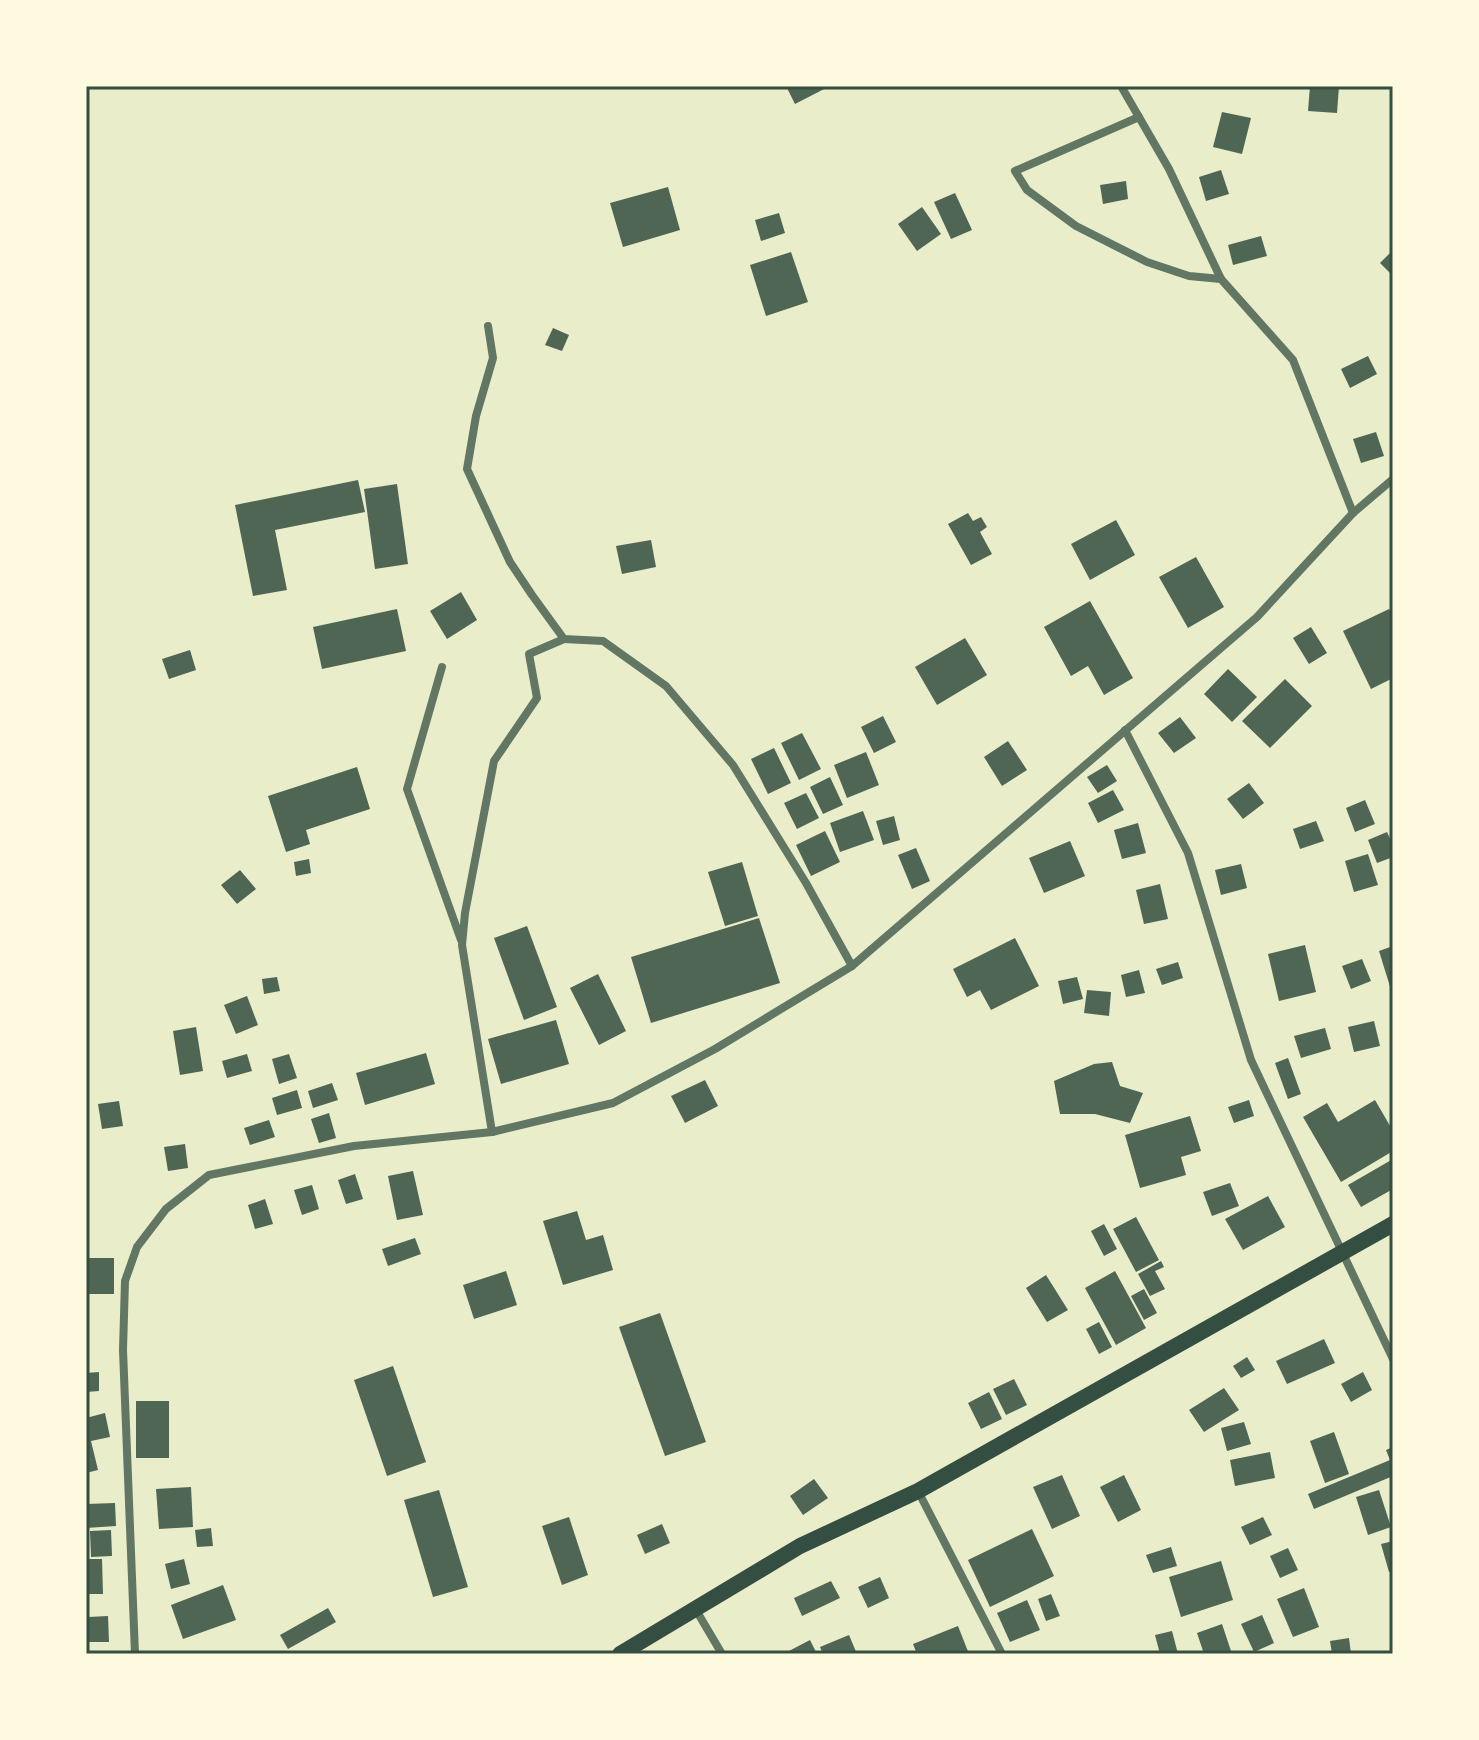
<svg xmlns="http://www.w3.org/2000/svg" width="1479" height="1740" font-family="'DejaVu Sans',sans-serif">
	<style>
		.building { fill: #4f6655 }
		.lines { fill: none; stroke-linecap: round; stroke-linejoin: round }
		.minor { stroke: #617663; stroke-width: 8 }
		.secondary { stroke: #344e41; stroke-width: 16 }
		.neatline { fill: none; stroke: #344e41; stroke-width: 3 }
	</style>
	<rect width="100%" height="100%" fill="#e9edc9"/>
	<g class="building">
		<path d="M786 86H830L795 104Z"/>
		<path d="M1310 86H1339L1337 113 1308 111Z"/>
		<path d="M1222 112 1251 118 1242 154 1213 147Z"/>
		<path d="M1221 170 1229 194 1206 201 1199 177Z"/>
		<path d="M1126 181 1128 199 1103 204 1100 185Z"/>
		<path d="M668 187 680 230 623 247 610 203Z"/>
		<path d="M955 193 972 230 951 239 934 202Z"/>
		<path d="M922 207 941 234 917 251 898 224Z"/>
		<path d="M779 213 785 233 761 241 755 220Z"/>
		<path d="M1261 236 1267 256 1233 265 1228 245Z"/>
		<path d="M1393 250V276L1380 263Z"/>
		<path d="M791 252 808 302 766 316 750 265Z"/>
		<path d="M553 328 569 335 562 351 545 345Z"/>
		<path d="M1368 356 1377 374 1350 388 1341 369Z"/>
		<path d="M1376 432 1384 456 1361 463 1353 439Z"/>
		<path d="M358 480 365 512 275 530 287 590 253 596 235 505Z"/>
		<path d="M397 484 408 564 375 569 364 489Z"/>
		<path d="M968 513 973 521 981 517 987 527 980 532 992 554 971 565 948 524Z"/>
		<path d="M1116 520 1135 555 1090 580 1071 544Z"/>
		<path d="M651 540 656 567 622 574 616 546Z"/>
		<path d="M1196 557 1224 607 1188 628 1159 577Z"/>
		<path d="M461 592 477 620 447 639 430 611Z"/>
		<path d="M1090 601 1133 678 1104 695 1088 666 1071 676 1044 627Z"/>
		<path d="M397 609 406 651 322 669 313 627Z"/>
		<path d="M1389 609 1393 616V678L1371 689 1343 631Z"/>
		<path d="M1311 627 1327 653 1309 664 1293 638Z"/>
		<path d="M965 638 987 675 937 705 915 667Z"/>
		<path d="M190 650 196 670 169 679 162 659Z"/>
		<path d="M1228 669 1257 697 1232 722 1204 694Z"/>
		<path d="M1285 679 1312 706 1270 748 1242 721Z"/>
		<path d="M883 716 896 742 874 753 861 727Z"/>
		<path d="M1180 717 1196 738 1174 753 1158 733Z"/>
		<path d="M802 733 821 769 799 780 781 743Z"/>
		<path d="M1008 741 1027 770 1002 786 984 757Z"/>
		<path d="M774 748 791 783 768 794 751 759Z"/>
		<path d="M866 752 879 785 847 798 834 765Z"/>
		<path d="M1107 765 1117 781 1098 793 1087 777Z"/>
		<path d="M357 767 370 809 306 830 310 844 286 852 268 796Z"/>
		<path d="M830 777 843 805 823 814 810 787Z"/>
		<path d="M1249 783 1264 803 1243 819 1227 799Z"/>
		<path d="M1113 790 1124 810 1098 823 1088 803Z"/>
		<path d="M806 793 819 818 797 829 784 803Z"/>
		<path d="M1365 800 1375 824 1355 832 1346 808Z"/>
		<path d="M863 811 874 840 840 852 830 823Z"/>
		<path d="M894 816 900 840 883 845 876 821Z"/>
		<path d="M1316 821 1324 841 1300 849 1293 829Z"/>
		<path d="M1138 823 1146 853 1122 859 1114 830Z"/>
		<path d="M825 831 840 862 811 876 796 845Z"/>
		<path d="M1387 832 1393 845V857L1377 863 1368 840Z"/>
		<path d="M1070 841 1085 876 1044 893 1029 858Z"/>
		<path d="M916 848 930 881 912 889 898 855Z"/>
		<path d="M1368 854 1378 885 1354 892 1345 861Z"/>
		<path d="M309 859 311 873 296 876 294 862Z"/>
		<path d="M742 862 758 916 725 926 708 872Z"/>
		<path d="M1241 864 1247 888 1221 895 1215 870Z"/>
		<path d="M240 870 256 889 237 904 221 885Z"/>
		<path d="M1160 884 1168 919 1144 924 1136 890Z"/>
		<path d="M759 918 780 983 651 1023 631 957Z"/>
		<path d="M527 926 557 1007 524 1020 494 938Z"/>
		<path d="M1015 938 1039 986 991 1010 980 990 967 997 953 969Z"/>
		<path d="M1305 945 1316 992 1279 1001 1268 954Z"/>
		<path d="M1393 946V993H1392L1379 951Z"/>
		<path d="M1362 959 1371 981 1351 989 1342 966Z"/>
		<path d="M1178 962 1183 978 1162 985 1156 969Z"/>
		<path d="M1139 970 1145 993 1126 997 1121 975Z"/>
		<path d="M598 974 626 1031 599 1045 570 988Z"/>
		<path d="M277 977 280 991 264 994 262 979Z"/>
		<path d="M1077 977 1083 999 1063 1004 1058 981Z"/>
		<path d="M1087 990 1111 992 1109 1016 1084 1013Z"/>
		<path d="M247 996 258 1025 236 1034 224 1005Z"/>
		<path d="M556 1020 569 1064 501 1084 488 1039Z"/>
		<path d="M1374 1021 1380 1046 1354 1052 1348 1027Z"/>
		<path d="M196 1027 203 1071 180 1075 173 1031Z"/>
		<path d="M1325 1028 1331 1049 1301 1058 1294 1036Z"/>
		<path d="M426 1053 435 1084 365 1105 356 1073Z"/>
		<path d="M247 1054 252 1071 227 1078 222 1061Z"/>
		<path d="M289 1054 297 1078 279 1084 272 1059Z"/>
		<path d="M1288 1058 1301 1094 1288 1099 1275 1063Z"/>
		<path d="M1112 1062 1120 1086 1143 1093 1130 1123 1095 1114H1060L1054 1081 1094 1064Z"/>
		<path d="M705 1080 718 1106 685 1123 671 1096Z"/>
		<path d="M332 1083 338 1100 313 1108 308 1091Z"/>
		<path d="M297 1090 302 1108 277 1115 272 1098Z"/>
		<path d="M1249 1100 1254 1116 1234 1123 1228 1107Z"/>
		<path d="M1375 1100 1393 1131V1151L1341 1182 1303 1117 1327 1103 1338 1122Z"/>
		<path d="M119 1101 123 1126 102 1129 98 1104Z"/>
		<path d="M329 1113 336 1138 319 1143 311 1119Z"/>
		<path d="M1190 1116 1201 1151 1181 1157 1186 1175 1140 1188 1125 1135Z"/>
		<path d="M269 1120 275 1137 250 1145 244 1128Z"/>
		<path d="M185 1144 188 1168 168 1171 164 1147Z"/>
		<path d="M1393 1159V1189L1361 1207 1348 1185Z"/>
		<path d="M413 1171 423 1215 397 1220 388 1176Z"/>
		<path d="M355 1174 363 1199 346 1204 338 1180Z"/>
		<path d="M1230 1183 1239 1206 1212 1216 1203 1192Z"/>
		<path d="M312 1185 319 1209 302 1215 294 1190Z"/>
		<path d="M1268 1196 1285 1227 1243 1250 1225 1219Z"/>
		<path d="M265 1199 273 1224 255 1229 248 1205Z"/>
		<path d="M577 1211 586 1240 603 1235 613 1270 563 1285 543 1221Z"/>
		<path d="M1136 1217 1159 1260 1136 1272 1113 1229Z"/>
		<path d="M1104 1224 1117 1249 1104 1256 1091 1231Z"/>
		<path d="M415 1238 421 1254 388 1266 382 1249Z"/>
		<rect x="86" y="1258" width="28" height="36"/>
		<path d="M1161 1261 1164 1267 1155 1271 1165 1289 1150 1296 1138 1274Z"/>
		<path d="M506 1271 517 1305 474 1319 463 1285Z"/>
		<path d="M1115 1271 1146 1328 1116 1345 1085 1288Z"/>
		<path d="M1046 1275 1068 1310 1047 1322 1026 1288Z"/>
		<path d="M1144 1289 1157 1313 1144 1320 1131 1296Z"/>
		<path d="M660 1313 706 1442 665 1456 619 1327Z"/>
		<path d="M1099 1322 1112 1347 1099 1354 1086 1329Z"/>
		<path d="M1324 1339 1335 1363 1287 1384 1276 1361Z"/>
		<path d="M1247 1357 1255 1370 1241 1378 1233 1366Z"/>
		<path d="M393 1366 426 1462 387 1476 354 1380Z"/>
		<path d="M99 1372V1391L86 1392V1373Z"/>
		<path d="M1363 1372 1372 1390 1351 1402 1341 1384Z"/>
		<path d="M1014 1379 1027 1405 1006 1415 993 1389Z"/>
		<path d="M1224 1388 1239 1410 1204 1432 1189 1410Z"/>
		<path d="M989 1392 1002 1419 981 1429 968 1403Z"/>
		<rect x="136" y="1401" width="33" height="57"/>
		<path d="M105 1413 110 1437 91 1441 98 1470 86 1473V1418Z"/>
		<path d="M1244 1422 1251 1444 1227 1451 1221 1428Z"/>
		<path d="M1334 1432 1349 1474 1325 1483 1310 1441Z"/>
		<path d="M1393 1447V1476L1314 1509 1308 1494 1390 1460 1386 1450Z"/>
		<path d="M1270 1452 1275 1478 1235 1486 1230 1460Z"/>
		<path d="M1062 1475 1080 1516 1052 1529 1033 1487Z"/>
		<path d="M1124 1475 1141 1510 1118 1522 1100 1487Z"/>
		<path d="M814 1479 828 1498 803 1515 790 1496Z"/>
		<path d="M191 1487 193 1527 159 1529 156 1489Z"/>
		<path d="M439 1490 468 1587 433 1597 404 1500Z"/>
		<path d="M1379 1490 1391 1527 1368 1535 1356 1497Z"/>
		<path d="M115 1503 116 1526 86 1528V1504Z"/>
		<path d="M569 1517 588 1575 562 1585 542 1526Z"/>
		<path d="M1263 1517 1272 1535 1250 1545 1241 1527Z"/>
		<path d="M662 1524 670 1543 645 1554 637 1535Z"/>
		<path d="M211 1528 213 1546 197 1547 195 1530Z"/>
		<path d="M1032 1529 1054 1576 990 1607 968 1560Z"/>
		<path d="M111 1530 112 1556 91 1557 90 1531Z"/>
		<path d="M1393 1541V1570L1389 1572 1381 1544Z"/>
		<path d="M1171 1547 1177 1566 1153 1573 1146 1555Z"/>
		<path d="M1288 1548 1298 1570 1280 1578 1270 1556Z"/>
		<path d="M86 1559H102L103 1594H86Z"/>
		<path d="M184 1559 190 1584 171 1589 165 1564Z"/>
		<path d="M1221 1561 1233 1600 1181 1617 1169 1577Z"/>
		<path d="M880 1577 889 1598 868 1608 858 1587Z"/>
		<path d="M831 1581 840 1598 802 1616 794 1598Z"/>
		<path d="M223 1585 236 1620 183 1639 171 1605Z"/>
		<path d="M1304 1588 1319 1627 1293 1637 1277 1599Z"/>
		<path d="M1051 1594 1060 1616 1046 1621 1038 1599Z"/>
		<path d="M1027 1600 1040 1630 1010 1642 997 1613Z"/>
		<path d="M328 1608 336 1622 288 1649 280 1635Z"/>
		<path d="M1262 1615 1274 1643 1254 1652 1241 1624Z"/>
		<path d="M108 1616 109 1642H89L88 1617Z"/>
		<path d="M1222 1624 1232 1654H1204L1197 1633Z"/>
		<path d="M958 1626 969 1654H917L913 1644Z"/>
		<path d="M1172 1631 1178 1654H1160L1155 1635Z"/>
		<path d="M849 1635 857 1654H823L820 1647Z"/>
		<path d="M1349 1638 1351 1654H1332L1330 1641Z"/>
		<path d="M810 1640 817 1654H789L787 1652Z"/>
	</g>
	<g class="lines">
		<g class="minor">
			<path d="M1121 86 1169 169 1221 279"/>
			<path d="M1139 117 1015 171 1027 190 1076 226 1147 262 1189 276 1221 279 1293 360 1353 513"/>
			<path d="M488 326 493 358 476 416 467 469 510 562 532 595 564 639 603 641 666 686 733 765 806 883 852 966"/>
			<path d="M442 667 407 789 461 940"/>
			<path d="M1125 730 1188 853 1251 1060 1393 1359"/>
			<path d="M492 1132 462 945 465 913 494 761 537 698 529 654 564 639"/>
			<path d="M918 1491 1002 1654"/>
			<path d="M696 1610 722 1654"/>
			<path d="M135 1654 123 1350 125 1281 137 1247 166 1209 209 1175 354 1146 492 1132 613 1103 715 1049 852 966 1257 617 1353 513 1393 479"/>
		</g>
		<path class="secondary" d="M620 1654 800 1546 918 1491 1393 1224"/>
	</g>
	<rect width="1479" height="1740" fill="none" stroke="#fefae0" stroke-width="176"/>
	<rect x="88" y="88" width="1303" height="1564" class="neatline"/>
</svg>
